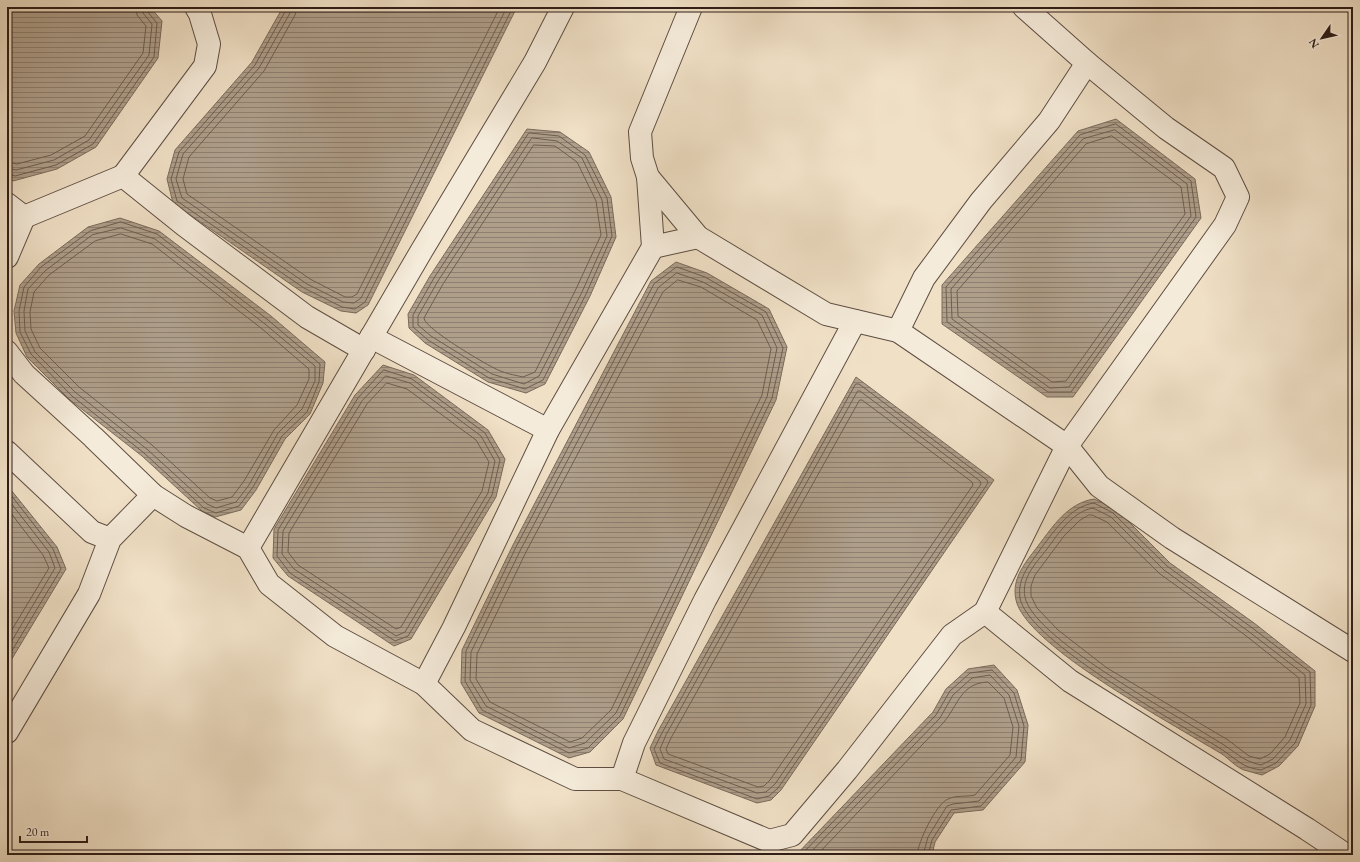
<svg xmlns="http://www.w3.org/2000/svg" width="1360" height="862" font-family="'EB Garamond',serif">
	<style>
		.water { fill: url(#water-rules); stroke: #7b6a5c }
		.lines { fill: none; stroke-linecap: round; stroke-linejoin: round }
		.shore { stroke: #6e5e50; stroke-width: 1 }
		.minor-casing { stroke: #5e4e43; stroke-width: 24 }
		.minor { stroke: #f5ebda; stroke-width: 22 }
	</style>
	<defs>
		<pattern id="water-rules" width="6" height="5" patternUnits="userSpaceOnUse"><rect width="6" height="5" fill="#ae9e8a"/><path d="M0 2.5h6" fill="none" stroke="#8e8070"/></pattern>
	</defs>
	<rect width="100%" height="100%" fill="#f0e0c6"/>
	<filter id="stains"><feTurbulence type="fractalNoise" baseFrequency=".005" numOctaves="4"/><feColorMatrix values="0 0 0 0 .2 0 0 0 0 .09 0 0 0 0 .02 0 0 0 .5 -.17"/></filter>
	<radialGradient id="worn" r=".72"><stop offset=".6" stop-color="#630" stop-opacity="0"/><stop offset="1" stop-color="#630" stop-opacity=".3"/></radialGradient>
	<g class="water">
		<path d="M7 7H150L162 21 158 58 96 147 57 169 13 181 7 176Z"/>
		<path d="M283 7H517L368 305 356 313 341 311 302 292 173 203 167 179 175 150 252 62Z"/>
		<path d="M1116 119 1195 179 1201 218 1073 397H1047L942 324V285L1078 131Z"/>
		<path d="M527 129 560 132 589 152 611 197 616 237 590 296 545 384 526 393 488 382 425 343 409 328 408 314 430 276Z"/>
		<path d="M120 218 159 231 271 316 325 362 323 383 310 414 285 439 256 490 241 510 215 517 202 511 142 456 69 399 27 357 16 333 14 311 20 285 39 264 88 227Z"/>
		<path d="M676 262 707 273 769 309 787 347 776 400 623 719 590 752 569 758 479 713 461 683 462 650 513 545 651 281Z"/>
		<path d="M383 365 414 375 488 430 505 459 496 497 411 639 394 646 288 576 273 558 274 529 355 395Z"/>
		<path d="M856 377 994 480 781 790 771 800 757 803 656 765 650 748 658 731Z"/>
		<path d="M7 485 57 547 66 569 7 667Z"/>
		<path d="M1094 499 1116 509 1170 563 1254 623 1315 671V706L1298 746 1279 766 1262 775C1256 773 1250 772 1244 770 1236 767 1229 759 1222 754 1211 747 1199 741 1188 734 1150 711 1025 642 1016 600 1011 578 1026 562 1038 546 1053 526 1068 503 1094 499Z"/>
		<path d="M994 665 1017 690 1028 725 1025 762 983 810 954 813 935 842 932 855H796L933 712 946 689 968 669Z"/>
	</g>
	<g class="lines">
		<g class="shore">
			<path d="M286 7V10L255 65 179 152 171 179 177 201 304 288 342 307 355 309 365 302 513 7"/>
			<path d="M291 7 290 13 259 68 183 154 176 179 182 198 307 284 343 302 354 303 361 298 507 7"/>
			<path d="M297 7 295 15 264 71 189 157 183 179 187 194 310 279 345 297H352L357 294 500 7"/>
			<path d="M1116 124 1191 181 1196 217 1071 392H1048L947 322 946 287 1080 135Z"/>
			<path d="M1115 130 1187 184 1191 216 1069 387 1050 388 952 319 951 289 1083 139Z"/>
			<path d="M530 133 559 136 585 155 607 198 612 236 586 294 543 380 525 389 489 378 428 340 413 327V315L434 278 528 134Z"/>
			<path d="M1112 136 1181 187 1185 214 1066 381 1052 382 958 316 957 291 1086 144Z"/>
			<path d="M533 138 557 141 582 158 602 200 607 236 582 292 539 376 524 384 492 374 431 336 418 325V316L438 281 531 139Z"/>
			<path d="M534 145 555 146 577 162 596 201 601 235 576 289 535 372 523 377C514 375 503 373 494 368 482 362 424 328 424 318L443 284Z"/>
			<path d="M7 162 17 164 51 155 85 136 143 53 146 26 137 15 136 7"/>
			<path d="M7 168 16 170 54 160 89 140 149 55 152 24 143 13 142 7"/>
			<path d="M7 173 15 176 56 165 93 144 154 57 157 23 147 11V7"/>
			<path d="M121 222 157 234 268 320 320 364 319 382 307 412 282 436 253 487 239 506 216 513 204 508 144 453 72 396 31 354 20 332 19 311 24 287 41 267 90 231Z"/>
			<path d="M121 228 155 239 265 324 315 366V381L302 409 278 433 249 485 236 502 216 508 207 504 148 450 75 392 35 352 25 331 24 311 28 289 45 271 92 235Z"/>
			<path d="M121 234 152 244 261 328 309 369V379L297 405 274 430 244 481 232 497 217 501 210 498 152 445 79 387 40 348 31 329 30 312 34 292 49 275 95 241Z"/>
			<path d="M677 267 705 277 766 312 783 348 772 398 620 716 588 748 569 753 482 710 465 681 466 651 516 547 654 284Z"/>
			<path d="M677 273 703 282 762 315 777 348 767 397 616 713 585 743 569 748 486 706 470 680 471 652 521 549 658 288Z"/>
			<path d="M678 280 701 287 757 320 771 349 762 395 611 710 582 738 570 742 490 702 476 679 477 654 526 552 663 292Z"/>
			<path d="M384 370 412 379 485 433 500 460 492 495 408 636 395 641 290 573 277 556 278 530 358 398Z"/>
			<path d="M386 376 410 383 481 436 495 461 488 493 405 632 396 636 294 569 282 554 283 531 362 401Z"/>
			<path d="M387 383 407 389 476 440 489 462 482 491 401 627 396 629 298 565 288 552 289 533 367 404Z"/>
			<path d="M856 384H859L987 480 988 483 778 788 769 796 757 799 660 763 654 749 662 733Z"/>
			<path d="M858 391H860L980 481 981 484 775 784 766 792 757 793 664 759 660 749 666 735Z"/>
			<path d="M860 400H862L972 482 973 485 770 780 764 786 758 787 668 754 666 749 671 738Z"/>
			<path d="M7 490 53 549 61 569 7 659"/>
			<path d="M7 498 49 552 55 568 7 649"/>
			<path d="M1094 503 1113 513 1167 566 1251 627 1310 672 1311 705 1295 743 1276 763 1261 770C1256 769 1249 768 1244 765 1237 761 1231 756 1224 751 1215 745 1205 739 1195 734 1159 712 1027 638 1020 598 1017 577 1031 563 1042 547 1055 530 1071 506 1094 503Z"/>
			<path d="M7 508 43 555 49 568 7 638"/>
			<path d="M1093 508 1111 517 1164 570 1248 631 1305 675 1306 704 1290 740 1273 759 1261 765C1243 761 1238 754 1224 745 1216 740 1209 736 1201 731 1165 709 1032 636 1025 597 1021 578 1036 563 1047 549 1058 534 1073 511 1093 508Z"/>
			<path d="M1089 515H1092L1107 522 1160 574 1245 635 1299 678 1300 703 1285 737 1270 754 1260 759 1249 756 1228 740 1107 668 1058 630 1037 608 1031 596V586L1035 575 1064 536 1079 521Z"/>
			<path d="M801 855 936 715 950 691 970 673 992 670 1014 693 1024 726 1021 760 981 806 951 810 932 840 928 855"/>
			<path d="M808 855 940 718 953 695 972 678 990 675 1009 695 1019 726 1016 757 979 801 953 804 947 806 928 837 923 855"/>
			<path d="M817 855 944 722C958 705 961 683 988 682L1004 698 1013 727 1010 755 975 795C967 797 956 795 948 799 936 804 918 842 917 855"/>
		</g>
		<g class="minor-casing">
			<g id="minor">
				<path d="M691 7 640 132 642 158 648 177 698 237 826 314 898 331 1067 446 1099 486 1172 538 1353 651"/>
				<path d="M123 176 205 66 209 44 200 14 196 7"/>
				<path d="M7 204 24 217 123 176 184 225 307 317 364 350"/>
				<path d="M653 247 698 237"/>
				<path d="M7 257 24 217"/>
				<path d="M898 331 924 278 981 201 1049 121 1087 63"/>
				<path d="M371 337 548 430"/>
				<path d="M7 352 24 374 93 437 153 495 186 516 248 548 269 584 335 636 424 684 472 730 575 779H622L769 841 792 835 847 770 952 635 985 612 1067 446 1225 225 1238 197 1224 168 1166 128 1087 63 1024 7"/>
				<path d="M7 452 92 532 110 539"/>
				<path d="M248 548 422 250 535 62 563 7"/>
				<path d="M985 612 1070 681 1307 829 1346 855"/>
				<path d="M424 684 454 627 548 430 653 247 648 177"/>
				<path d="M7 732 89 594 110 539 153 495"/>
				<path d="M622 779 634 743 705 600 855 321"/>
			</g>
		</g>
		<use href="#minor" class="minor"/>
	</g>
	<rect width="1360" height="862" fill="none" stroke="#f0e0c6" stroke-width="24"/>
	<rect x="8" y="8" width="1344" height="846" fill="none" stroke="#2e1d17" stroke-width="2"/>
	<rect x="12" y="12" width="1336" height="838" fill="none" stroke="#2e1d17"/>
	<g transform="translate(1322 38) rotate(236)" stroke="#f5ebda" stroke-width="3" paint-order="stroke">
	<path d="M0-3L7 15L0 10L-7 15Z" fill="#2e1d17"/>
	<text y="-6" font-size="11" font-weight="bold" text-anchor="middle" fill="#2e1d17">N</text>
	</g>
	<path d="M20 836v6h67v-6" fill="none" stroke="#2e1d17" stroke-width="2"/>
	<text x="26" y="836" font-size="12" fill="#2e1d17" stroke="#f5ebda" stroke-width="3" paint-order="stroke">20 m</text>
	<rect width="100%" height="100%" filter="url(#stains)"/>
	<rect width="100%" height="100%" fill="url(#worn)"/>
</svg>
